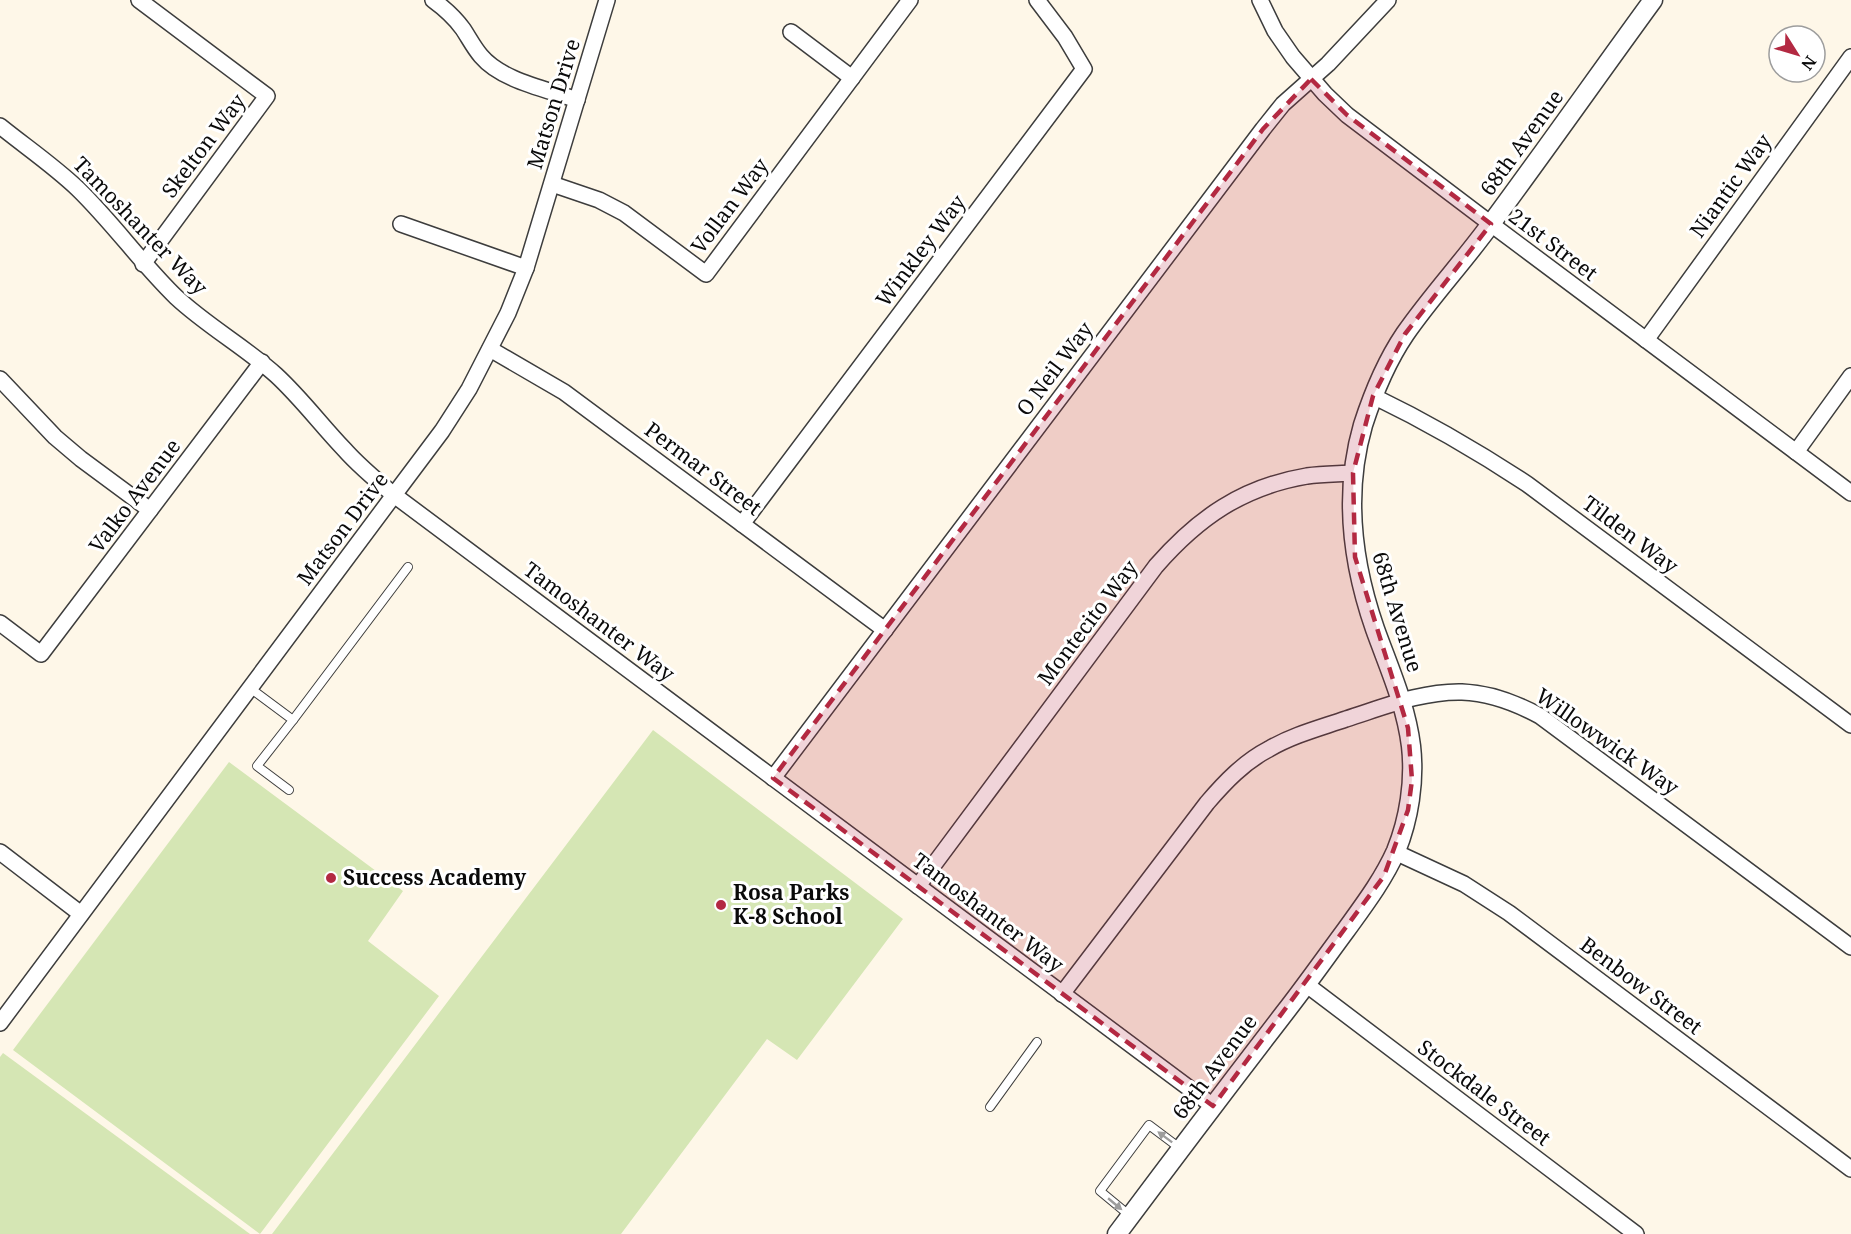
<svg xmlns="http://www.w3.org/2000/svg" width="1851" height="1234" font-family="'Noto Serif',serif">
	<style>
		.green { fill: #d5e6b4 }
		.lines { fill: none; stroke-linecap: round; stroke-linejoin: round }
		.service-casing { stroke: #3d3d3d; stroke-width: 10 }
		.minor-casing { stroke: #3d3d3d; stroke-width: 18 }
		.tertiary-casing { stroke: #3d3d3d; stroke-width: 21 }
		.service { stroke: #fff; stroke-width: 8 }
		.minor { stroke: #fff; stroke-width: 15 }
		.tertiary { stroke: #fff; stroke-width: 18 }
		.oneway { fill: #9d9d9d }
		.marked { fill: #b32942; fill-opacity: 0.2; stroke: #b32942; stroke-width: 4.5; stroke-dasharray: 12 8; stroke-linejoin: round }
		.poi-dot { fill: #b32942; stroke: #fff; stroke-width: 2 }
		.labels { text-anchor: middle; stroke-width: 6; stroke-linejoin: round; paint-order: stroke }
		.street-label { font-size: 21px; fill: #0a0a0a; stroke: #fff }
		.poi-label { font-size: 21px; font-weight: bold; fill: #0a0a0a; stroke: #fff; text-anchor: start }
	</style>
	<rect width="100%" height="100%" fill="#fef7e8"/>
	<g class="green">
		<path d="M653 730 903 919 797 1060 767 1039 621 1234H272Z"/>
		<path d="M229 762 403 891 368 941 439 996 260 1234 13 1050Z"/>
		<path d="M3 1053 250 1234H0V1057Z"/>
	</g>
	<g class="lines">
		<g class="service-casing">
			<g id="service">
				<path d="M250 688 293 720 257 766 289 790"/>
				<path d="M293 720 408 567"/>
				<path d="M990 1107 1037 1042"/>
				<path d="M1129 1215 1100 1191 1149 1125 1181 1149"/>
			</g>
		</g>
		<g class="minor-casing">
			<g id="minor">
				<path d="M139 0 267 96 143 264"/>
				<path d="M433 0C444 8 455 18 463 29 469 38 474 48 481 56 502 81 547 89 577 100"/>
				<path d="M1260 0 1275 31 1293 57 1325 94 1347 115 1491 224 1851 493"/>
				<path d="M791 32 852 78"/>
				<path d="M0 126C26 147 54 166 78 189 113 223 141 263 176 297 207 326 245 347 276 375 301 398 321 425 344 449 359 466 377 481 394 495L1213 1106"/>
				<path d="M552 184 599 200 624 213 706 274 910 0"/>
				<path d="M401 224 526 268"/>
				<path d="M1646 340 1851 57"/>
				<path d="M490 349 564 392 885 630"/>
				<path d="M0 379 55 437 81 459 150 510"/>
				<path d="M1373 396C1427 422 1477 451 1527 484L1851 725"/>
				<path d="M1796 452 1851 376"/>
				<path d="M742 524 1084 69 1065 37 1037 0"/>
				<path d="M0 623 41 654 262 362"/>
				<path d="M773 778 1263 129 1283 104 1328 64 1388 0"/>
				<path d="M0 852 81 914"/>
				<path d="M1395 852 1464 884 1509 913 1851 1169"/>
				<path d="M918 886 1156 566C1198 518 1242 487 1307 476 1322 474 1338 474 1353 473"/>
				<path d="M1307 985 1636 1234"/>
				<path d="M1062 994 1207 803C1225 782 1244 762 1269 749 1293 735 1320 728 1346 719 1384 707 1422 691 1462 692 1490 693 1516 703 1540 716L1851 947"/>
				<path d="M0 1023 394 495 442 431 469 389 508 313 526 268 607 0"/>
			</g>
		</g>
		<g class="tertiary-casing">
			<path id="tertiary" d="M1117 1234C1173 1159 1229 1085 1286 1011 1307 984 1326 957 1346 930 1364 905 1383 880 1396 851 1409 819 1415 781 1411 746 1406 705 1389 668 1375 629 1352 563 1343 494 1363 425 1373 394 1386 362 1405 334 1432 295 1465 260 1493 221 1547 148 1599 74 1653 0"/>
		</g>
		<use href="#service" class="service"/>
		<use href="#minor" class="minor"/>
		<use href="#tertiary" class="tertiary"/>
	</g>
	<defs><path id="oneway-solid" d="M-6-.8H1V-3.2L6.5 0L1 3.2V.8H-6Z" transform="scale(1.5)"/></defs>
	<g class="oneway">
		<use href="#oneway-solid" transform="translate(1165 1137) rotate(-143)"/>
		<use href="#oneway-solid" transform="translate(1115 1204) rotate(40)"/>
	</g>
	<path class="marked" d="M1311 79 1347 115 1491 224 1405 334 1373 396 1353 473 1355 557 1408 728 1412 780 1408 810 1384 876 1213 1106 773 778 1263 129Z"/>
	<g class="poi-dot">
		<circle cx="331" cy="878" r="6"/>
		<circle cx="721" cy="905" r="6"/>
	</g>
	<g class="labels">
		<g class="street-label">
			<text transform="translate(554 104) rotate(-73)" y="7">Matson Drive</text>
			<text transform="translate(1522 143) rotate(-54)" y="7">68th Avenue</text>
			<text transform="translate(204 146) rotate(-53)" y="7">Skelton Way</text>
			<text transform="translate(1731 186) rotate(-54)" y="7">Niantic Way</text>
			<text transform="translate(730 206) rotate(-53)" y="7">Vollan Way</text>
			<text transform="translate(140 226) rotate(46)" y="7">Tamoshanter Way</text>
			<text transform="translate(1553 245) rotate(37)" y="7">21st Street</text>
			<text transform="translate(921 251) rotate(-53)" y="7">Winkley Way</text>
			<text transform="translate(1055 369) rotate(-53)" y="7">O Neil Way</text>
			<text transform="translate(703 469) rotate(37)" y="7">Permar Street</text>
			<text transform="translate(135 496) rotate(-53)" y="7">Valko Avenue</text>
			<text transform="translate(343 529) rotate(-53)" y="7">Matson Drive</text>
			<text transform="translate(1630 535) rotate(37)" y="7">Tilden Way</text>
			<text transform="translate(1397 612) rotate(73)" y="7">68th Avenue</text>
			<text transform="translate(599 622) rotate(37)" y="7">Tamoshanter Way</text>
			<text transform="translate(1088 623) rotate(-53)" y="7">Montecito Way</text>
			<text transform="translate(1607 742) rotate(35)" y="7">Willowwick Way</text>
			<text transform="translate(988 913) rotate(37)" y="7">Tamoshanter Way</text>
			<text transform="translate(1641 986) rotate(37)" y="7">Benbow Street</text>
			<text transform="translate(1215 1067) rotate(-53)" y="7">68th Avenue</text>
			<text transform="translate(1484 1093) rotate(37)" y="7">Stockdale Street</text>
		</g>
		<g class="poi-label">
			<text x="343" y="885">Success Academy</text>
			<text x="733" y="900">Rosa Parks<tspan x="733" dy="24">K-8 School</tspan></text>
		</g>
	</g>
	<g transform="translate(1797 54) rotate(127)"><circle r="28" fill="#ffffff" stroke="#9d9d9d" stroke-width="1.5"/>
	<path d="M0-4.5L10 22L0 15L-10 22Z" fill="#b32942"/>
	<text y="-9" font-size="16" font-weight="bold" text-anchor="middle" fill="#0a0a0a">N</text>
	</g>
</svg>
